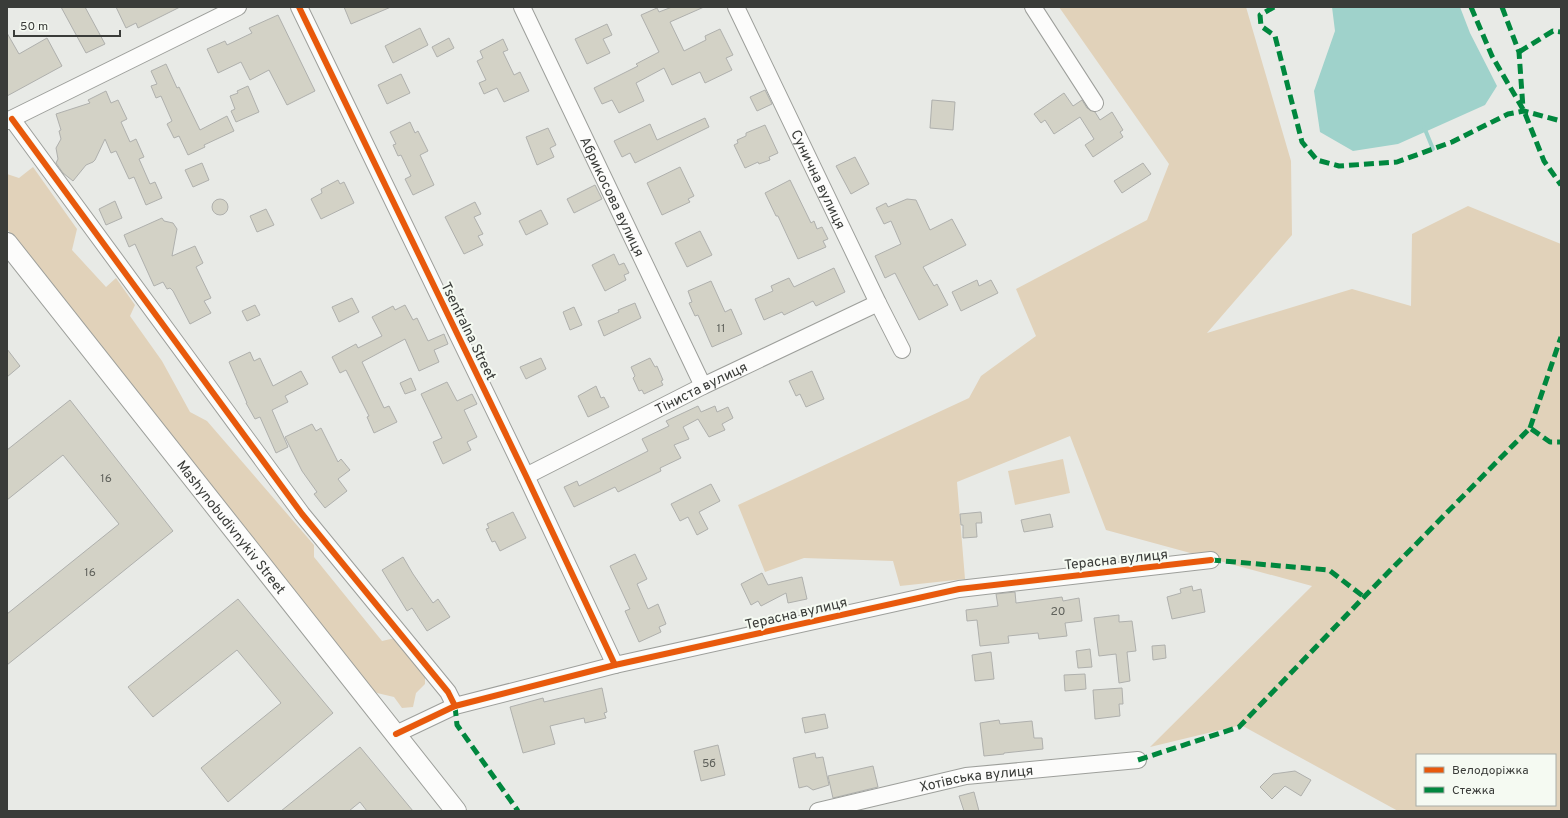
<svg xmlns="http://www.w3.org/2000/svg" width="1568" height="818" font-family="Overpass,sans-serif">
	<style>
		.green { fill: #e1d2ba; fill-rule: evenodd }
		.water { fill: #9fd2cb }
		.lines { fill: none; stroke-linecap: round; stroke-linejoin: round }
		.stream { stroke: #9fd2cb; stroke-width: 4 }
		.building { fill: #d3d2c6; stroke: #afb0ad }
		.minor-casing { stroke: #9d9f9b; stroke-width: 18 }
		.tertiary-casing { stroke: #9d9f9b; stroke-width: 22 }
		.minor { stroke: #fcfcfb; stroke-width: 16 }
		.tertiary { stroke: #fcfcfb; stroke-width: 20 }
		.quiet { stroke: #00873e; stroke-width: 5; stroke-dasharray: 10 5; stroke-linecap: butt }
		.cycleway-casing { stroke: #f5faf2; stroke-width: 8 }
		.cycleway { stroke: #e8590c; stroke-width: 6 }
		.labels { text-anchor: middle; stroke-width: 4; stroke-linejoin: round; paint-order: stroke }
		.number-label { font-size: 12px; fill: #60625c }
		.street-label { font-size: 14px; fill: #3a3c39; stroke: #f5faf2 }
	</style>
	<rect width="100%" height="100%" fill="#e8eae6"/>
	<g class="green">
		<path d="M1059 7H1246L1291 161 1292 235 1207 333 1352 289 1411 306 1412 234 1468 206 1561 244V811H1398L1241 725 1150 747 1312 586 1106 530 1070 436 957 482 965 579 900 586 893 561 804 558 765 572 738 505 969 398 981 376 1036 336 1016 289 1147 220 1169 164ZM1417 755H1555V805H1417Z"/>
		<path d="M33 167 77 229 72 250 106 287 116 278 135 305 130 316 162 361 190 412 207 421 314 545V557L382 641 395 638 425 672V684L416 693 413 707 402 708 394 697 377 693 360 680 7 229V174L19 178Z"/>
		<path d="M1063 459 1070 493 1015 505 1008 471Z"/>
	</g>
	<path class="water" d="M1332 7H1460L1470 33 1497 86 1485 105 1398 144 1353 151 1320 132 1314 91 1335 31Z"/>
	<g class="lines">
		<path class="stream" d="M1424 127 1433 149"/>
	</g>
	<g class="building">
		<path d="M61 7H85L105 44 86 53Z"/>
		<path d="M116 7H180L138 28 136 23 126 28Z"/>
		<path d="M344 7H391L351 24Z"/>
		<path d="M672 7H704L670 22 684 51 706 40 705 36 720 29 733 55 726 58 732 70 705 83 700 72 672 85 664 68 636 83 644 101 619 113 612 100 602 104 594 88 638 66 636 64 659 52 641 15 657 8 659 12Z"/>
		<path d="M278 15 315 91 287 105 269 70 250 80 241 62 218 73 207 49 225 41 227 45 252 33 249 28Z"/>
		<path d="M607 24 612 35 603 39 610 53 587 64 575 39Z"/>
		<path d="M420 28 428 45 393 63 385 46Z"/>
		<path d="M7 33 19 54 47 38 62 66 7 96Z"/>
		<path d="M449 38 454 48 437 57 432 47Z"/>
		<path d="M503 39 508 50 503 52 514 75 520 72 529 91 504 102 497 88 484 94 479 83 486 80 477 61 483 58 480 51Z"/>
		<path d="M166 64 177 88 179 87 200 130 227 116 234 131 204 145 205 147 188 155 179 136 174 138 167 124 172 121 161 96 156 98 151 86 157 84 151 71Z"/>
		<path d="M401 74 410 93 387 104 378 85Z"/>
		<path d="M248 86 259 112 236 122 231 111 235 109 230 96 238 93 237 91Z"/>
		<path d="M765 90 772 104 757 111 750 97Z"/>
		<path d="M106 91 111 103 118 100 127 119 121 122 130 142 136 139 144 157 139 159 150 184 155 182 162 198 146 205 134 177 129 179 116 151 111 153 105 139 95 160 93 162 86 165 73 181 63 173 56 163 58 159 56 148 61 139 59 131 61 130 56 114 90 103 88 100Z"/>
		<path d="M1064 93 1073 106 1082 100 1087 108 1095 112 1100 120 1112 112 1123 130 1120 132 1123 137 1093 157 1085 145 1094 139 1080 117 1054 134 1045 120 1041 123 1034 114Z"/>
		<path d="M932 100 955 102 953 130 930 128Z"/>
		<path d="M705 118 709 127 635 163 630 153 622 157 614 141 650 124 657 140Z"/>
		<path d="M410 122 415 133 418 131 428 151 420 155 434 185 413 195 405 179 411 176 401 155 398 156 393 145 396 144 390 132Z"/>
		<path d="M765 125 778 153 769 157 770 160 759 164 758 162 745 168 734 145 738 143 737 140 746 136V133Z"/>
		<path d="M548 128 556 145 550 148 554 157 537 165 526 137Z"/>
		<path d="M855 157 869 184 851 194 836 166Z"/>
		<path d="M202 163 209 180 193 187 185 170Z"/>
		<path d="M1143 163 1151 174 1122 193 1114 181Z"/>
		<path d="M680 167 694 196 688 199 690 202 662 215 647 183Z"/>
		<path d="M338 180 340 184 344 182 354 203 321 219 311 199 322 193 321 189Z"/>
		<path d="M790 180 811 223 814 221 817 229 822 227 828 239 823 241 826 247 798 259 778 216H776L765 193Z"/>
		<path d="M595 185 602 199 574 213 567 199Z"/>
		<path d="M907 199 916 200 930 230 952 219 966 245 923 267 934 286 937 284 948 305 919 320 895 273 885 278 875 256 901 244 891 221 884 224 876 208 886 203 888 207Z"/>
		<circle cx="220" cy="207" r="8"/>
		<path d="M115 201 122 218 106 225 99 209Z"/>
		<path d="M475 202 481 214 474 217 483 234 478 236 483 245 464 254 445 217Z"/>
		<path d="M266 209 274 225 257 232 250 216Z"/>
		<path d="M541 210 548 224 526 235 519 221Z"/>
		<path d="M162 218 164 221 173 223 177 229 172 256 195 246 203 263 196 267 211 298 204 301 211 313 190 324 173 291 170 288 167 289 163 282 154 286 135 244 129 247 124 235Z"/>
		<path d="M700 231 712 255 687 267 675 243Z"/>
		<path d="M614 254 619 265 624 263 629 273 624 275 626 280 605 291 592 265Z"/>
		<path d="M834 268 845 292 816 306 813 301 784 315 782 312 764 320 755 299 773 291 771 286 789 278 794 287Z"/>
		<path d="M977 280 979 286 991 280 998 293 961 311 952 292Z"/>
		<path d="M711 281 725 312 731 309 742 334 712 347 698 315 695 316 689 303 692 302 688 291Z"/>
		<path d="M352 298 359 312 339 322 332 307Z"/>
		<path d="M635 303 641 318 604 336 598 321 619 312 618 310Z"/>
		<path d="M255 305 260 315 247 321 242 311Z"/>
		<path d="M405 305 413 320 417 318 428 341 444 334 448 344 434 350 439 362 419 371 405 339 362 362 384 408 389 406 397 422 374 433 367 417 369 416 346 370 340 373 332 357 356 344 358 348 382 336 372 317 393 306 395 310Z"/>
		<path d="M574 307 582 325 570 330 563 312Z"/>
		<path d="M7 349 20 366 7 377Z"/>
		<path d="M250 352 254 361 260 358 273 386 301 371 308 384 285 396 288 402 272 410 288 447 276 453 260 417 255 419 246 403H247L229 362Z"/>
		<path d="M541 358 546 369 526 379 520 367Z"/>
		<path d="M650 358 655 367 657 366 663 380 661 381 663 385 644 394 642 390 639 391 633 378 635 376 631 367Z"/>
		<path d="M812 371 824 399 806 407 800 394 796 396 789 381Z"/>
		<path d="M411 378 416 390 405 394 400 383Z"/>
		<path d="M447 382 457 401 472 394 477 404 464 410 477 437 467 442 471 450 443 464 433 442 442 438 421 394Z"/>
		<path d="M596 386 601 398 604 397 609 407 588 417 578 396Z"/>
		<path d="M70 400 173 531 7 665V614L119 524 63 455 7 500V450Z"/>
		<path d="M698 406 701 412 715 406 717 412 728 407 733 418 722 424 725 430 709 437 698 419 683 427 689 439 674 445 681 458 660 468 661 471 618 492 615 487 574 507 564 487 577 481 579 486 648 451 642 439 669 426 666 421Z"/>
		<path d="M312 424 316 431 321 428 338 462 341 459 350 470 338 479 347 491 325 508 314 494 317 492 302 471 285 437Z"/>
		<path d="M711 484 720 501 699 512 708 529 697 535 688 517 680 521 671 504Z"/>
		<path d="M513 512 526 538 500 551 495 541 492 542 486 529 489 528 487 524Z"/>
		<path d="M981 512 982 523H976L977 537 963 538V525H961L960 514Z"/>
		<path d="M1050 514 1053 527 1024 532 1021 520Z"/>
		<path d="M635 554 647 579 637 584 648 609 658 604 666 624 659 627 661 632 639 642 625 611 630 609 610 566Z"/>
		<path d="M403 557 413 574 433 603 438 599 450 617 427 631 412 608 407 611 382 570Z"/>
		<path d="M762 573 768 585 802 577 807 599 788 603 786 593 761 606 758 601 751 605 741 584Z"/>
		<path d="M1192 586 1193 591 1201 589 1205 612 1172 619 1167 597 1181 593 1180 589Z"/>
		<path d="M1015 592 1016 603 1062 597 1063 601 1079 598 1082 621 1065 623 1067 636 1039 639 1038 633 1008 636 1009 643 980 646 977 620 967 621 966 610 998 606 996 594Z"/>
		<path d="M238 599 333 713 228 802 201 768 281 703 237 650 153 717 128 687Z"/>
		<path d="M1119 615V622L1132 621 1136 651 1127 652 1130 681 1119 683 1116 654 1099 656 1094 618Z"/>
		<path d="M1165 645 1166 658 1153 660 1152 646Z"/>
		<path d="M1090 649 1092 667 1078 668 1076 651Z"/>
		<path d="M991 652 994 679 975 681 972 655Z"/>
		<path d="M1085 674 1086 689 1065 691 1064 675Z"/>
		<path d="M602 688 607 712 604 713 606 718 585 723 584 718 550 726 555 744 523 753 510 707 543 698 544 702Z"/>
		<path d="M1122 688 1123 704H1119L1120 716 1095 719 1093 690Z"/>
		<path d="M825 714 828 728 805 733 802 718Z"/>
		<path d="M999 720 1000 724 1032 721 1034 738H1042L1043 749 1004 753V754L984 756 980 723Z"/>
		<path d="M718 745 725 775 701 781 694 751Z"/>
		<path d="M360 747 413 811H367L360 802 349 811H281Z"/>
		<path d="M815 753 816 758 823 757 829 785 813 790 807 786 799 788 793 758Z"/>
		<path d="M873 766 878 787 833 798 828 776Z"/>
		<path d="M1295 771 1311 780 1301 796 1285 786 1272 799 1260 787 1273 774Z"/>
		<path d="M974 792 979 811H964L959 796Z"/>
	</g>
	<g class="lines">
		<g class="minor-casing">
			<g id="minor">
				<path d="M299 7 526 476 615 665"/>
				<path id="s1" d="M522 7 703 386"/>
				<path id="s2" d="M736 7 878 303 902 350"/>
				<path d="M1033 7 1095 103"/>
				<path d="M12 119 302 514 448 692 455 706"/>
				<path d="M7 121 238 7"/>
				<path id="s3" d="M526 476 703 386 878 303"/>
				<path d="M396 734 455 706 615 665 959 589 1211 560"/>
				<path id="s4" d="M818 811 966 776 1138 760"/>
			</g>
		</g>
		<g class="tertiary-casing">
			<g id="tertiary">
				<path id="s5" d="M7 243 456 811"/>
			</g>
		</g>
		<use href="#minor" class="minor"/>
		<use href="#tertiary" class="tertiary"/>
		<g class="quiet">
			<path d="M1274 7 1260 15 1261 26 1275 36 1302 142 1317 160 1339 166 1397 162 1452 142 1508 114 1524 111 1561 121"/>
			<path d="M1471 7 1492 56 1524 111 1544 161 1561 185"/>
			<path d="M1502 7 1519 52 1523 108"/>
			<path d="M1519 52 1553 31 1561 32"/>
			<path d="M1530 428 1561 337"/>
			<path d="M1211 560 1329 570 1364 597"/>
			<path d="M455 706 457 725 518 811"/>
			<path d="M1138 760 1239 727 1364 597 1530 428 1550 442H1561"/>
		</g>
		<g class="cycleway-casing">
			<g id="cycleway">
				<path d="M299 7 526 476 615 665"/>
				<path d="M12 119 302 514 448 692 455 706"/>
				<path d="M396 734 455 706 615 665 959 589 1211 560"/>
			</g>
		</g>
		<use href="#cycleway" class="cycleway"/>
	</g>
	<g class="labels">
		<g class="number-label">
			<text x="721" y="332">11</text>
			<text x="106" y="482">16</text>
			<text x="90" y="576">16</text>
			<text x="1058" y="615">20</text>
			<text x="709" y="767">5б</text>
		</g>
		<g class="street-label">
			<text dy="5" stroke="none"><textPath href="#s2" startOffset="191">Сунична вулиця</textPath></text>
			<text dy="5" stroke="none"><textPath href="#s1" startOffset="210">Абрикосова вулиця</textPath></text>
			<text transform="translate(469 331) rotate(64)" y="5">Tsentralna Street</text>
			<text dy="5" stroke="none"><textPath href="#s3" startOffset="196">Тіниста вулиця</textPath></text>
			<text dy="5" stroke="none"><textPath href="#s5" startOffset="362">Mashynobudivnykiv Street</textPath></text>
			<text transform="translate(1116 559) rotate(-6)" y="5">Терасна вулиця</text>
			<text transform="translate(796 613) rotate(-13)" y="5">Терасна вулиця</text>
			<text dy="5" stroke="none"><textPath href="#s4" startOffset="162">Хотівська вулиця</textPath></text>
		</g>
	</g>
	<rect width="1568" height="818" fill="none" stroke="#3a3c39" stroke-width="16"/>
	<rect x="1416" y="754" width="140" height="52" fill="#f5faf2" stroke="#aaaea8"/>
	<rect x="1424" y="767" width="20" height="6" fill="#e8590c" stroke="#aaaea8"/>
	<text x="1452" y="774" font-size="12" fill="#3a3c39">Велодоріжка</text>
	<rect x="1424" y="787" width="20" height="6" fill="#00873e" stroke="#aaaea8"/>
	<text x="1452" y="794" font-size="12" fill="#3a3c39">Стежка</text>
	<path d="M14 30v6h106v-6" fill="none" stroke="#3a3c39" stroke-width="2"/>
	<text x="20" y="30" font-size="12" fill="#3a3c39" stroke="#f5faf2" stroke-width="3" paint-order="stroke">50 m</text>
</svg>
